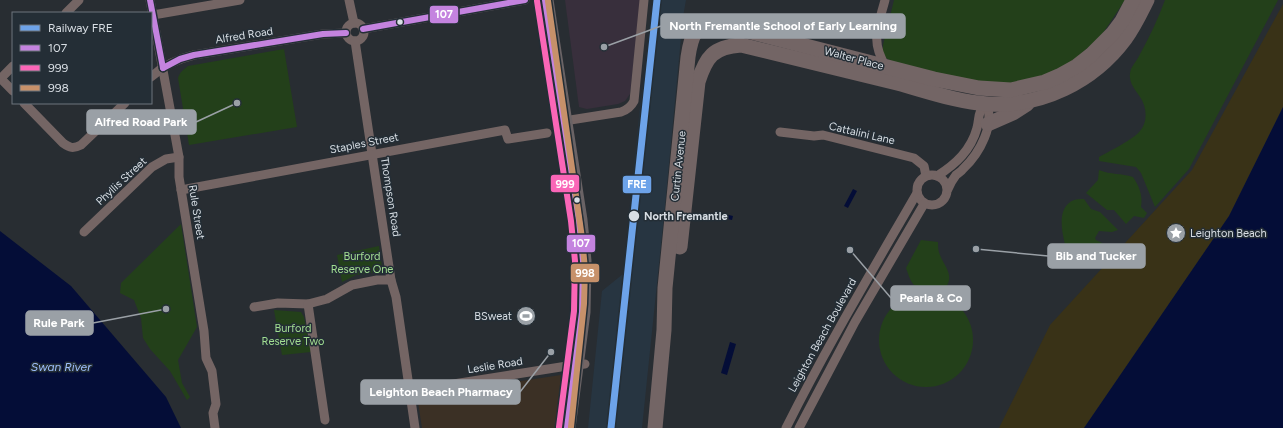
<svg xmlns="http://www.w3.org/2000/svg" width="1283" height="428" font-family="Figtree,sans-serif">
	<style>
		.built { fill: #273541 }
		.industrial { fill: #3b3025 }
		.education { fill: #382f3c }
		.green { fill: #23401a }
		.sand { fill: #393217 }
		.water { fill: #040d37 }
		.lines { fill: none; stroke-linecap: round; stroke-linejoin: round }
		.street { stroke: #746564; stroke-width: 9 }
		.primary { stroke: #736565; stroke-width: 15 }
		.highway { stroke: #6a6365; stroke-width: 17 }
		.bus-1-casing { stroke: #242e36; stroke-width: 9 }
		.bus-2-casing { stroke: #242e36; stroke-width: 9 }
		.bus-3-casing { stroke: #242e36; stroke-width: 9 }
		.bus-1 { stroke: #c483df; stroke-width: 6 }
		.bus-2 { stroke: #fa66b7; stroke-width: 6 }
		.bus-3 { stroke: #c7916a; stroke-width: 6 }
		.rail-1-casing { stroke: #242e36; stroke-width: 10 }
		.rail-1 { stroke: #6da3e9; stroke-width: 7 }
		.bus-dot { fill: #d8dee4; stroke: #242e36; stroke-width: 1.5 }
		.labels { text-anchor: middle; stroke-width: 3; stroke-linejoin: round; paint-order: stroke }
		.street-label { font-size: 11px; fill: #d8dee4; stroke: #242e36 }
		.stop-label { font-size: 11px; font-weight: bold; fill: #d8dee4; stroke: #242e36; text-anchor: start }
		.poi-label { font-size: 11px; fill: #d8dee4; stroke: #242e36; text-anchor: start }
		.park-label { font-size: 11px; fill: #a3de91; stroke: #242e36 }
		.water-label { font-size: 12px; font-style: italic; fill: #9dbefc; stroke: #242e36 }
		.leader { fill: none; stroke: #9aa0a6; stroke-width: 1.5 }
		.callout-dot { fill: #9aa0a6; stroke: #242e36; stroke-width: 1.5 }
		.callout { fill: #9aa0a6; stroke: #9aa0a6; stroke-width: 1.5 }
		.callout-label { font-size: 12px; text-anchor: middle; font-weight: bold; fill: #fff }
		.line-badge { stroke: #242e36; stroke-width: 1.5 }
		.badge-label { font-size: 11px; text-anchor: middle; font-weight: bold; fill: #fff }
	</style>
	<rect width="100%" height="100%" fill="#282d32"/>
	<path class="built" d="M653 0H686L683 17 665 206 642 428H588L602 291 623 274 640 107Z"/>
	<path class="industrial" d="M561 375 556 428H422L418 402 424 396Z"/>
	<path class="education" d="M565 0H641L630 94 625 101 618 104 587 109 579 107Z"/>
	<g class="green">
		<path d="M894 0H1125L1103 33 1091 45 1072 62 1041 77 1013 83 981 84 893 62 886 58 881 49 883 48V45Z"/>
		<path d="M1165 0H1278L1189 169 1155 207 1141 173 1136 167 1099 161V157C1108 152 1134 139 1140 131 1148 122 1147 107 1140 97 1134 88 1127 81 1131 69 1133 65 1137 60 1139 56 1149 38 1158 19 1165 0Z"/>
		<path d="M284 49 297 127 189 145 178 78C180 72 183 70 188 66Z"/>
		<path d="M1099 170C1111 175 1121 173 1133 177 1139 186 1143 195 1141 207L1147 213 1144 218 1134 216 1126 224 1114 210H1107L1086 193 1098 180Z"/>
		<path d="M1084 199 1091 209 1100 212 1118 230 1112 232 1099 231 1095 238 1096 240 1106 245 1105 251 1087 256 1086 268 1070 262C1066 247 1054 215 1069 203 1073 199 1079 199 1084 199Z"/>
		<path d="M181 224 197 327 178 360 182 383 190 397 187 400 170 371 150 349 143 338 141 318 134 300 120 293 121 283Z"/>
		<path d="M921 240 938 242C938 247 938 251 940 255 945 268 955 275 945 289 940 288 916 286 914 285 910 281 908 273 906 268Z"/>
		<path d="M379 246 382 267 376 272 356 275 342 282 337 255Z"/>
		<circle cx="926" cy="340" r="47"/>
		<path d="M274 310 301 312 304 317 311 352 282 355Z"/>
	</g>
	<path class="sand" d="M1283 4V107L1229 216 1084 428H999L1050 325 1192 170Z"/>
	<g class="water">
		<path d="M1283 107V428H1084L1229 216Z"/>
		<path d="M853 189 857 191 848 208 844 206Z"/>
		<path d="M716 212 733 216 732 220 715 216Z"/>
		<path d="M0 231 71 286 166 397 181 428H0Z"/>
		<path d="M730 342 736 344 727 375 721 373Z"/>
	</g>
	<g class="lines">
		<g class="street">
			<path d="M150 0 179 157V177L204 331 206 358 212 371 216 404 213 413 215 428"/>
			<path d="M349 0 354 23"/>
			<path d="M885 0C878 27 870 41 886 67"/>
			<path d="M66 13 79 0"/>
			<path d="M153 15 240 0"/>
			<circle cx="355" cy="32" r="9"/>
			<path d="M363 29 525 0"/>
			<path d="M355 41 391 280 396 297 415 428"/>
			<path d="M151 77C164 65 177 59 194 55L323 34 346 33"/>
			<path d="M0 78 13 91"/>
			<path d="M0 79 13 66"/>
			<path d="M24 103 63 143C70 148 73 149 81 145L125 103"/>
			<path d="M564 121 621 112C627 110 631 107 634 101L644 0"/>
			<path d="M780 132 814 136 823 135 914 158 924 166 926 176"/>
			<circle cx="932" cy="190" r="15"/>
			<path d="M937 176C956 164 971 150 977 128 980 115 977 113 987 103"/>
			<path d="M948 189C950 184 953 179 956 175 958 173 961 172 963 169 979 154 997 123 985 102"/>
			<path d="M181 190 505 130 508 139 547 133"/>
			<path d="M84 232 152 167 166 159 179 157"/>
			<path d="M254 307 278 303 308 304"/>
			<path d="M409 391 567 366 585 364"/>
			<path d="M325 420 308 304 327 299 352 285 377 280H391"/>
			<path d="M786 428C826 348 872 271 917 193"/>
			<path d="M799 428 855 322 924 204"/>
		</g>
		<g class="primary">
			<path d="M988 124 1013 113 1027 104"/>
			<path d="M680 247 698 82C706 57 713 47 741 45 793 58 845 70 897 83 927 91 957 102 988 104 1041 107 1093 82 1125 39 1134 27 1140 14 1147 0"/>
			<path d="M655 428 664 330 665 288 688 57C691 36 695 22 720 24L934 79 979 88 1011 90 1045 82 1059 76 1077 66 1091 55 1113 33 1122 21 1133 0"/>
		</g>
		<path class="highway" d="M545 0 579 220 583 261 582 312 567 428"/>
		<g class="bus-1-casing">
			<g id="bus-1">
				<path d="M150 0 163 68"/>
				<path d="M545 0 579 220 583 261 582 312 567 428"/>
				<path d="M363 29 525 0"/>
				<path d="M163 68 180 59 194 55 323 34 346 33"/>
			</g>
		</g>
		<g class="bus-2-casing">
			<path id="bus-2" d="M537 1 571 221 575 261 574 311 559 427"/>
		</g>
		<g class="bus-3-casing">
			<path id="bus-3" d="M548 1 582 238 585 269 584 304 571 427"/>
		</g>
		<use href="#bus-1" class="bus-1"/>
		<use href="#bus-2" class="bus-2"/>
		<use href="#bus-3" class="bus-3"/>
		<g class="rail-1-casing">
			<path id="rail-1" d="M611 428 657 0"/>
		</g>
		<use href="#rail-1" class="rail-1"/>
	</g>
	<defs>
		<g id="sight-disc" transform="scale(1)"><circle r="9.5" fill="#9aa0a6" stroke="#242e36"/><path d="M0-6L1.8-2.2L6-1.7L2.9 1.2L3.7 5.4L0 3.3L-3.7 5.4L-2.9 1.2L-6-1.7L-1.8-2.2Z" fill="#fff"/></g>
		<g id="stadium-disc" transform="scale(1)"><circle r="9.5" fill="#9aa0a6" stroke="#242e36"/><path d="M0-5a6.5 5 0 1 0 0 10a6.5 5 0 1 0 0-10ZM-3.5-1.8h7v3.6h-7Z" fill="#fff"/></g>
	</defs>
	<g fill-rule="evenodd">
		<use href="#sight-disc" x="1176" y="233"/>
		<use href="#stadium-disc" x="526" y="316"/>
	</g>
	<g class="bus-dot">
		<circle cx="400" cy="22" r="3.5"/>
		<circle cx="577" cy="200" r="3.5"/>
		<circle cx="634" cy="216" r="6"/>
	</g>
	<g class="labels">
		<g class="street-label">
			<text transform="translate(244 35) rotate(-9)" y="4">Alfred Road</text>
			<text transform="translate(854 58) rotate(15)" y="4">Walter Place</text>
			<text transform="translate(862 133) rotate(13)" y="4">Cattalini Lane</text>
			<text transform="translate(364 143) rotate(-11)" y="4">Staples Street</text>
			<text transform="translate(678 166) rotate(-84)" y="4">Curtin Avenue</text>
			<text transform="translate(121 181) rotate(-43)" y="4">Phyllis Street</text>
			<text transform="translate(391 197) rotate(81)" y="4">Thompson Road</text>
			<text transform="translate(197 212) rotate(81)" y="4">Rule Street</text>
			<text transform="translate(822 335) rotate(-61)" y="4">Leighton Beach Boulevard</text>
			<text transform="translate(495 365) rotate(-9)" y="4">Leslie Road</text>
		</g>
		<g class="stop-label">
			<text x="644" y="220">North Fremantle</text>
		</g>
		<g class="poi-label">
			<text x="1190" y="237">Leighton Beach</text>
			<text x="512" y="320" text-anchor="end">BSweat</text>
		</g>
		<g class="park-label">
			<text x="362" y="260">Burford<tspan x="362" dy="13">Reserve One</tspan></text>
			<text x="293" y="332">Burford<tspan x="293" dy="13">Reserve Two</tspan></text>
		</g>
		<g class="water-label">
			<text x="61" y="371">Swan River</text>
		</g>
	</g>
	<path class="leader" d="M604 47L661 26M237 103L196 122M976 249L1048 256M850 250L891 298M166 309L93 323M551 352L520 392"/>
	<g class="callout-dot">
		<circle cx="604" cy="47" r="4"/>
		<circle cx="237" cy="103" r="4"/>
		<circle cx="976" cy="249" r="4"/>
		<circle cx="850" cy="250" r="4"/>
		<circle cx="166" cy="309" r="4"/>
		<circle cx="551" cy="352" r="4"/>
	</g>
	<g class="callout">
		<rect x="661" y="14" width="244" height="24" rx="4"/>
		<rect x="87" y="110" width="109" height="24" rx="4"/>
		<rect x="1048" y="244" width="97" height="24" rx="4"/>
		<rect x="891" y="286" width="79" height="24" rx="4"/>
		<rect x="26" y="311" width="67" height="24" rx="4"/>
		<rect x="361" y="380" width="159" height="24" rx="4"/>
	</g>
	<g class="callout-label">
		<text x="783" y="30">North Fremantle School of Early Learning</text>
		<text x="141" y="126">Alfred Road Park</text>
		<text x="1096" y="260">Bib and Tucker</text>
		<text x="931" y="302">Pearla &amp; Co</text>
		<text x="59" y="327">Rule Park</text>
		<text x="441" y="396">Leighton Beach Pharmacy</text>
	</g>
	<g class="line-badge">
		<rect x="429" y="5" width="30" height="19" rx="4" fill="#c483df"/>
		<rect x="550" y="174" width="30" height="19" rx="4" fill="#fa66b7"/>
		<rect x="622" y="175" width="30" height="19" rx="4" fill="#6da3e9"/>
		<rect x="566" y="234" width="30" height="19" rx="4" fill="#c483df"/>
		<rect x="570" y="263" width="30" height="20" rx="4" fill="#c7916a"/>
	</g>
	<g class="badge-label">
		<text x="444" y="18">107</text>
		<text x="565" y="188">999</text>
		<text x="637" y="188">FRE</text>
		<text x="581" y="247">107</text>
		<text x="585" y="277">998</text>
	</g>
	<rect x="12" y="12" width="140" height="92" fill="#242e36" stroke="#6c747c"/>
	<rect x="20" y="25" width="20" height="6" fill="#6da3e9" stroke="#6c747c"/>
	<text x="48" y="32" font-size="12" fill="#d8dee4">Railway FRE</text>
	<rect x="20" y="45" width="20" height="6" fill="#c483df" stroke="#6c747c"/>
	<text x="48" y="52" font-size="12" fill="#d8dee4">107</text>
	<rect x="20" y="65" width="20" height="6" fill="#fa66b7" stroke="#6c747c"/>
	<text x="48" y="72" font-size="12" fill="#d8dee4">999</text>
	<rect x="20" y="85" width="20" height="6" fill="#c7916a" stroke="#6c747c"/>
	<text x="48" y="92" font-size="12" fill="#d8dee4">998</text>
</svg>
